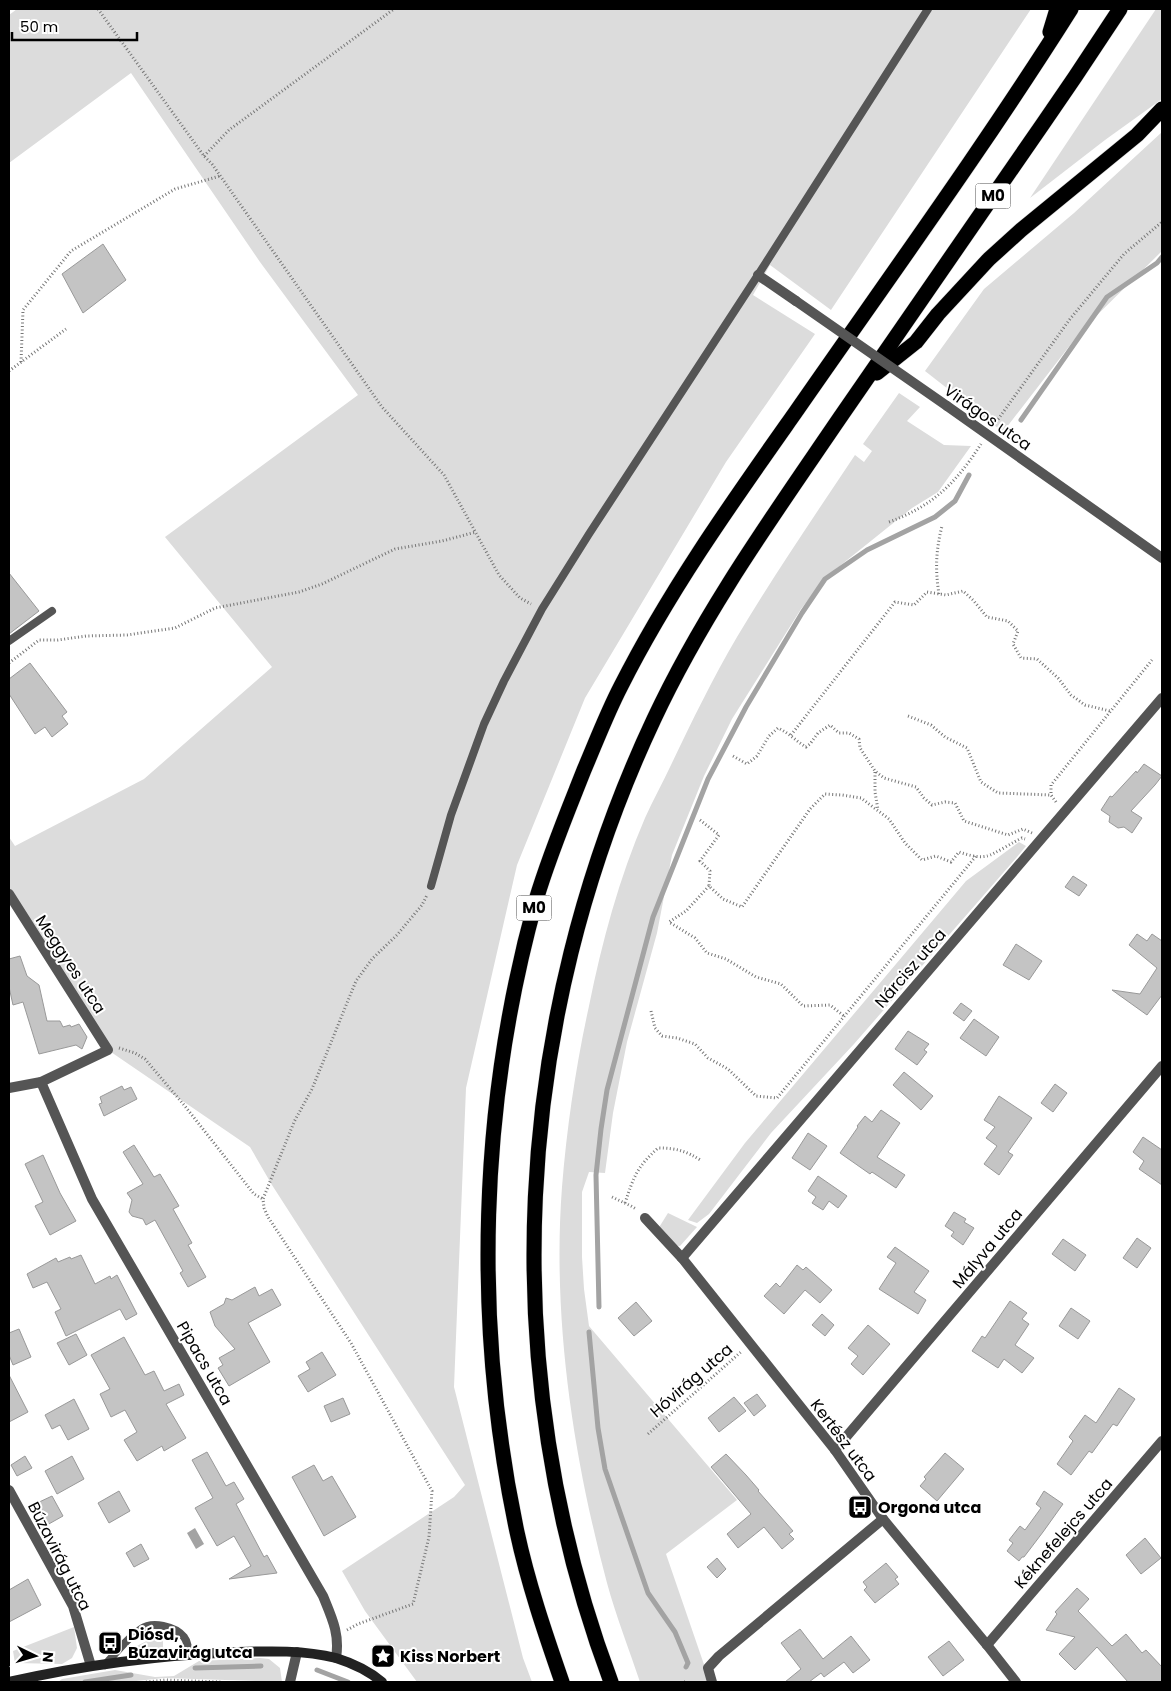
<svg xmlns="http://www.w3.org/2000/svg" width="1171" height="1691" font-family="Poppins,sans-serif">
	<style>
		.green { fill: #dcdcdc }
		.water { fill: #a3a3a3 }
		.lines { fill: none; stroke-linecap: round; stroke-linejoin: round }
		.stream { stroke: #a3a3a3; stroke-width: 5 }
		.building { fill: #c4c4c4; stroke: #999 }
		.highway-casing { stroke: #dbdbdb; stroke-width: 16 }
		.path { stroke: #777; stroke-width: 3; stroke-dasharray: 1 2.5; stroke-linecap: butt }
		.lane { stroke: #555; stroke-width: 8 }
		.street { stroke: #555; stroke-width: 10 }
		.secondary { stroke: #222; stroke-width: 10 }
		.highway { stroke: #000; stroke-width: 15 }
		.street-bridge { stroke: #555; stroke-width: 10 }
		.labels { text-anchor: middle; stroke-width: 4; stroke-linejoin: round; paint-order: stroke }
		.shield { fill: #fff; stroke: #4c4c4c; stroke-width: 1 }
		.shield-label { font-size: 15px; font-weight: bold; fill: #000 }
		.street-label { font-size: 16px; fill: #000; stroke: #fff }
		.poi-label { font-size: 16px; font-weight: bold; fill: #000; stroke: #fff; text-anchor: start }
	</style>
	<rect width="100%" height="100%" fill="#fff"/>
	<g class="green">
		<path d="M17 9H1031L831 310 770 265 753 295 815 334 726 462 585 698 517 865 466 1088 454 1387 523 1658 532 1682H417L365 1611 342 1571 454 1497 465 1485 272 1185 250 1147 108 1050 9 894V837L15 846 144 779 272 667 165 537 358 395 260 262 131 73 9 163V15Z"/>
		<path d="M1156 9H1162V99L1105 140 1030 198Z"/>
		<path d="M1162 132V251L1081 331 1003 432 925 371 984 289 1074 213Z"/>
		<path d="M899 393 920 407 907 421 944 445 971 446 938 492 912 508 826 577 801 609 732 719 704 776 672 855 657 933 627 1042 613 1113 605 1173 589 1172 582 1192V1257L584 1289 589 1326 737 1500 666 1554 710 1682H640C629 1649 616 1616 607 1583 573 1456 552 1318 562 1187 567 1126 576 1065 589 1006 602 942 619 878 645 818 653 800 663 782 671 765 692 721 713 678 737 637 774 575 815 515 855 455L864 462 872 451 863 444Z"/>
		<path d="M1019 842 1026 846 1017 857 854 1044 771 1133 709 1214 697 1223 688 1220 745 1143 966 881Z"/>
		<path d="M668 1213 697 1227 680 1246 669 1245 658 1229Z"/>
		<path d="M74 1627 77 1648 72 1658 62 1664 15 1663 13 1651Z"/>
		<path d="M154 1637 163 1641V1650L139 1653 137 1646Z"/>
		<path d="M260 1658 269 1659 280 1668 282 1682 164 1678 127 1682H58L62 1679 115 1670 155 1677 174 1676 199 1661Z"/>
	</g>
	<path class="water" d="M195 1528 204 1544 196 1549 187 1533Z"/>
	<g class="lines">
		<g class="stream">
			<path d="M1021 420 1107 297 1157 263 1162 257"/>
			<path d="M599 1307 596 1175 601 1129 607 1090 653 917 708 779 746 707 802 613 825 579 867 550 935 517 955 501 969 475"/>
			<path d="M589 1332 598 1428 605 1469 648 1593 675 1632 688 1663 686 1667"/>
			<path d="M195 1668 261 1666"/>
			<path d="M317 1670 348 1682"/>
			<path d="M85 1682 131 1675"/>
		</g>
	</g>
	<g class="building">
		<path d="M103 244 126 280 83 313 62 274Z"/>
		<path d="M9 573 39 611 9 634Z"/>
		<path d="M30 663 67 712 62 716 68 724 52 737 45 727 35 734 9 694V679Z"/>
		<path d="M1144 764 1162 776 1155 785 1131 811 1142 818 1132 833 1124 827 1118 828 1109 822 1110 816 1101 810 1110 796 1112 797 1136 771 1137 773Z"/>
		<path d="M1073 876 1087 885 1079 896 1065 887Z"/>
		<path d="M1137 934 1147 941 1152 934 1162 941V995L1147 1015 1112 990 1140 994 1157 968 1129 945Z"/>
		<path d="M1016 944 1042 961 1029 980 1003 965Z"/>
		<path d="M20 956 27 976 39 985 47 1021H60L63 1027 70 1025 71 1027 79 1024 87 1037 82 1049 76 1045 39 1054 23 1002 13 1005 9 987V959Z"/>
		<path d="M961 1003 972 1011 964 1021 953 1013Z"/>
		<path d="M974 1019 999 1037 986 1056 960 1038Z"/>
		<path d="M908 1031 929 1044 924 1050 927 1052 917 1065 895 1049Z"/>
		<path d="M904 1072 933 1096 921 1110 893 1085Z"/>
		<path d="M1055 1084 1067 1093 1053 1112 1041 1103Z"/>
		<path d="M122 1086 124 1090 131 1087 137 1099 104 1116 99 1104 102 1103 100 1097Z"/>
		<path d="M999 1096 1032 1118 1008 1152 1013 1155 999 1175 984 1164 997 1146 986 1138 995 1127 984 1120Z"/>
		<path d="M881 1110 900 1123 877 1157 905 1175 896 1188 872 1172 870 1174 840 1153 858 1127 857 1126 865 1116 872 1122Z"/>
		<path d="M808 1133 827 1146 810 1170 792 1158Z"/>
		<path d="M1143 1137 1162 1150V1185L1139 1169 1144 1161 1133 1152Z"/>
		<path d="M134 1145 154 1177 160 1174 179 1206 173 1209 192 1243 188 1245 206 1277 188 1287 180 1273 183 1271 155 1220 146 1225 143 1219 132 1216 129 1212 132 1200 127 1193 143 1184 123 1152Z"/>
		<path d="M43 1155 60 1193 76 1221 50 1235 35 1206 43 1202 25 1164Z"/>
		<path d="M818 1176 847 1196 838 1208 829 1201 823 1210 812 1203 816 1197 808 1191Z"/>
		<path d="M954 1212 966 1219 964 1222 974 1228 963 1245 951 1236 954 1232 945 1226Z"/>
		<path d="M1137 1238 1151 1248 1137 1268 1123 1258Z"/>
		<path d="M1063 1239 1086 1255 1075 1271 1052 1254Z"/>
		<path d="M895 1247 929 1271 914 1292 926 1300 918 1314 879 1289 896 1263 887 1257Z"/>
		<path d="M81 1255 95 1284 110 1276 111 1279 117 1275 137 1314 126 1320 120 1309 66 1336 55 1312 61 1309 47 1282 33 1288 27 1274 56 1258 58 1262 70 1257 71 1259Z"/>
		<path d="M797 1265 803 1270 806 1267 832 1290 820 1303 805 1290 784 1314 764 1296 776 1283 780 1287Z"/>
		<path d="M255 1287 259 1296 272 1289 281 1305 248 1323 270 1362 229 1386 218 1368 223 1365 219 1358 235 1349 215 1326 210 1312 224 1304 226 1298 232 1300Z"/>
		<path d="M1010 1301 1027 1313 1022 1319 1029 1324 1015 1345 1034 1358 1022 1373 1004 1359 998 1368 972 1351 982 1336 985 1338Z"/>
		<path d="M636 1302 652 1321 634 1336 618 1318Z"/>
		<path d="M1071 1308 1090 1321 1078 1339 1059 1326Z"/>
		<path d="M822 1314 834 1325 825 1336 812 1325Z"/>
		<path d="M868 1325 890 1344 863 1375 851 1364 858 1356 848 1348Z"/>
		<path d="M19 1329 31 1357 13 1365 9 1355V1333Z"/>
		<path d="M76 1334 87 1355 69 1365 57 1343Z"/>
		<path d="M124 1337 145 1375 154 1371 164 1391 179 1384 184 1395 166 1404 186 1438 164 1451 162 1446 137 1461 124 1440 137 1432 125 1410 111 1417 100 1394 110 1389 91 1355Z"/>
		<path d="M322 1352 336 1375 308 1392 298 1376 310 1369 306 1362Z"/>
		<path d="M9 1375 28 1412 9 1422Z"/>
		<path d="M1119 1388 1135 1399 1117 1426 1113 1424 1092 1453 1089 1451 1071 1475 1057 1464 1073 1441 1069 1437 1085 1415 1096 1423Z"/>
		<path d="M757 1394 766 1406 754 1416 744 1403Z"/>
		<path d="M734 1397 746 1411 719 1432 708 1418Z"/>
		<path d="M343 1398 350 1414 331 1422 324 1406Z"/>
		<path d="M74 1399 89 1429 68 1440 60 1425 52 1429 45 1415Z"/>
		<path d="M207 1452 226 1486 234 1482 244 1499 236 1504 264 1557 267 1555 277 1573 229 1579 251 1566 234 1536 217 1546 195 1508 213 1498 192 1460Z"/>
		<path d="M945 1453 964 1469 937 1501 920 1486 926 1479 924 1477Z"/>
		<path d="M726 1454 746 1475 759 1490 758 1491 793 1531 789 1534 794 1539 782 1549 764 1527 738 1548 727 1534 751 1514 711 1467Z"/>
		<path d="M25 1456 32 1468 17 1476 11 1465Z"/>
		<path d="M72 1456 84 1479 57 1494 45 1471Z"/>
		<path d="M314 1465 323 1481 332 1476 356 1517 324 1536 292 1477Z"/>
		<path d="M119 1491 130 1511 109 1523 98 1503Z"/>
		<path d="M1044 1491 1063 1504 1043 1532 1024 1557H1022L1019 1561 1007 1551 1013 1543 1009 1540 1020 1526 1025 1530 1041 1508 1036 1504Z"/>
		<path d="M52 1496 63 1516 47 1525 35 1504Z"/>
		<path d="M1145 1538 1161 1558 1141 1574 1126 1555Z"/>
		<path d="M141 1544 149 1559 134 1567 126 1553Z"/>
		<path d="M717 1558 726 1569 717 1578 707 1567Z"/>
		<path d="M886 1563 898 1577 895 1579 899 1584 875 1603 864 1590 867 1587 863 1582Z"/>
		<path d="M28 1579 41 1605 9 1622V1590Z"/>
		<path d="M1077 1588 1089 1599 1078 1611 1112 1646 1126 1634 1142 1653 1146 1650 1162 1667V1682H1128L1097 1647 1075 1670 1059 1654 1075 1637 1046 1630 1057 1614 1055 1612Z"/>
		<path d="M800 1629 823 1659 851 1636 870 1660 853 1673 844 1662 824 1677 821 1673 809 1682H785L801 1669 781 1643Z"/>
		<path d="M949 1641 964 1660 943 1676 928 1657Z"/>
	</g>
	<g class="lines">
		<g class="highway-casing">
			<g id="highway">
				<path d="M1050 32 1057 9"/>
				<path d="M877 373 916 342 938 314 989 259 1021 230 1137 135 1162 109"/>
				<path d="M562 1682C545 1633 528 1583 517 1532 473 1324 479 1105 536 900 549 856 567 813 584 770 596 742 607 713 621 686 670 589 733 501 795 413 888 279 984 147 1071 9"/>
				<path d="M611 1682C494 1370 512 1021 654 719 704 612 773 516 839 419 918 304 997 191 1075 77L1120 9"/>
			</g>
		</g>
		<g class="path">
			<path d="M98 9 204 156 212 164 382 407 444 475 499 575 520 598 531 604"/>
			<path d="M204 156 229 130 394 9"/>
			<path d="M21 362 23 310 71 251 175 189 220 176"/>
			<path d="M9 371 66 329"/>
			<path d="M994 425 1070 319 1124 254 1162 222"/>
			<path d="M889 522C933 506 956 483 981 444"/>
			<path d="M939 594C935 569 936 550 942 526"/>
			<path d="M9 663 39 640H58L86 636 127 635 175 628 215 608 299 592 322 584 395 549 442 541 476 532"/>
			<path d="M908 716 931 725 945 737 967 748 981 782 998 793 1051 795"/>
			<path d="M791 735 895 602 914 605 927 592 946 595 963 591 973 600 987 617 1008 621 1018 631 1013 644 1021 658 1037 659 1058 678 1071 695 1085 705 1110 711"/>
			<path d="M733 756 747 764 757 756 769 736 778 728C789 733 796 741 806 747L810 744 818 733 830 725 839 733H849L859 739 860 748 875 771 884 778 916 787 924 798 932 805 945 802 955 803 964 821 1008 835 1023 829 1032 833"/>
			<path d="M875 772V792L878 810"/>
			<path d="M1056 802 1051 795V785L1152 660"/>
			<path d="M700 820 719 835 700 861 710 871 709 886 723 899 742 907 810 809 825 794 842 795 861 798 889 819 905 843 922 860 936 856 951 862 959 852C968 855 978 858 987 856 993 855 1015 841 1022 838L1025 839"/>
			<path d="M709 886 686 911 669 922 695 938 707 953 726 959 756 977 781 984 803 1006 830 1005 844 1016"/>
			<path d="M651 1011 655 1028 662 1036 677 1038 695 1044 708 1058 728 1069 756 1096 777 1098 976 856"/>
			<path d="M119 1048 135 1053 145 1059 184 1105 254 1194 263 1199"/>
			<path d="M612 1197 631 1206 636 1209"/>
			<path d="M625 1203C634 1176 637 1167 658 1148 677 1148 686 1151 702 1161"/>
			<path d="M648 1434 742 1351"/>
			<path d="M347 1630 358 1624 413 1604 429 1537 432 1491 351 1343 268 1217 264 1208 263 1199 294 1122 312 1089 356 981 372 959 397 935 422 905 427 895"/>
			<path d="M146 1682 165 1680 221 1682"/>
			<path d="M684 1682H687"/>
		</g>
		<g class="lane">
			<path d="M9 641 52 611"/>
			<path d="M431 886 451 815 484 724 504 681 542 609 589 534 758 275 928 9"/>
			<path d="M105 1665C116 1653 127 1638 141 1629 152 1621 175 1626 184 1637 188 1642 188 1648 188 1655"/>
		</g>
		<g class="street">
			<path d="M758 275 796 301"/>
			<path d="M947 406 1162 558"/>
			<path d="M9 894 108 1050 41 1082 9 1088"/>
			<path d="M41 1082 92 1199 323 1596C332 1618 340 1634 336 1658"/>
			<path d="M645 1218 682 1258 835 1450 883 1519 987 1645 1016 1682"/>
			<path d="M682 1258 1162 698"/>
			<path d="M835 1450 1162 1066"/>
			<path d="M9 1490 73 1606 91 1666"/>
			<path d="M987 1645 1162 1441"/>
			<path d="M290 1682 297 1652"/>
			<path d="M712 1682 708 1668 719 1656 883 1519"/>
		</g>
		<path class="secondary" d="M9 1682C84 1665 161 1655 238 1652 270 1651 304 1650 336 1658 352 1663 369 1671 382 1682"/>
		<use href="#highway" class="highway"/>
		<path class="street-bridge" d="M796 301 947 406"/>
	</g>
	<defs>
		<g id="bus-square" transform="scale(1.25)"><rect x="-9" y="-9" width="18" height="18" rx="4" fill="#000" stroke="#fff"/><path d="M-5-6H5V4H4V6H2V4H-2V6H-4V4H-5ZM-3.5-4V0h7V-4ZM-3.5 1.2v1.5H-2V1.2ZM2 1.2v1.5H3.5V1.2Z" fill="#fff"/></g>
		<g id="sight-square" transform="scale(1.25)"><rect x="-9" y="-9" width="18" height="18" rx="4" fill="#000" stroke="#fff"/><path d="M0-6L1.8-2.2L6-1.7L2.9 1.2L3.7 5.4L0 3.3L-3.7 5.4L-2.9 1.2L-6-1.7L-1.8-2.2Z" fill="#fff"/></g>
	</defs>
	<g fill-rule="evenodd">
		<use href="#bus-square" x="860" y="1507"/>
		<use href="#bus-square" x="110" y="1643"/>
		<use href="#sight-square" x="383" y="1656"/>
	</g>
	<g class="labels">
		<g class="shield">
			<rect x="975.5" y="183.5" width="35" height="25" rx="4"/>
			<rect x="516.5" y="895.5" width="35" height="25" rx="4"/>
		</g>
		<g class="shield-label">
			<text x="993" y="201">M0</text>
			<text x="534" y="913">M0</text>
		</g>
		<g class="street-label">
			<text transform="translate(988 417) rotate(35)" y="6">Virágos utca</text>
			<text transform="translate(71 964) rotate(57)" y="6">Meggyes utca</text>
			<text transform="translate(910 968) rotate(-49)" y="6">Nárcisz utca</text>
			<text transform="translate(987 1248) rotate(-50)" y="6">Mályva utca</text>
			<text transform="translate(205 1363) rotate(60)" y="6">Pipacs utca</text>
			<text transform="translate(691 1380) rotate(-41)" y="6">Hóvirág utca</text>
			<text transform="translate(844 1440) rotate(53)" y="6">Kertész utca</text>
			<text transform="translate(1063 1533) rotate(-49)" y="6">Kéknefelejcs utca</text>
			<text transform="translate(60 1556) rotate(63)" y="6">Búzavirág utca</text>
		</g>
		<g class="poi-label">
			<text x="878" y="1513">Orgona utca</text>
			<text x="128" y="1640">Diósd,<tspan x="128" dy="18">Búzavirág utca</tspan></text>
			<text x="400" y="1662">Kiss Norbert</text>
		</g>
	</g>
	<rect width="1171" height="1691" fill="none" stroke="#000000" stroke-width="20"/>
	<g transform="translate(35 1656) rotate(95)" stroke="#ffffff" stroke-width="4" paint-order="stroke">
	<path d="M0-4L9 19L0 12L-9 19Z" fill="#000000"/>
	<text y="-8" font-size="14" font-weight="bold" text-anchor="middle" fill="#000000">N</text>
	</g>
	<path d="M12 32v8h125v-8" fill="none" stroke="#000000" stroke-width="2.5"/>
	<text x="20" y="32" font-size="15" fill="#000000" stroke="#ffffff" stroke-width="4" paint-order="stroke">50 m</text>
</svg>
